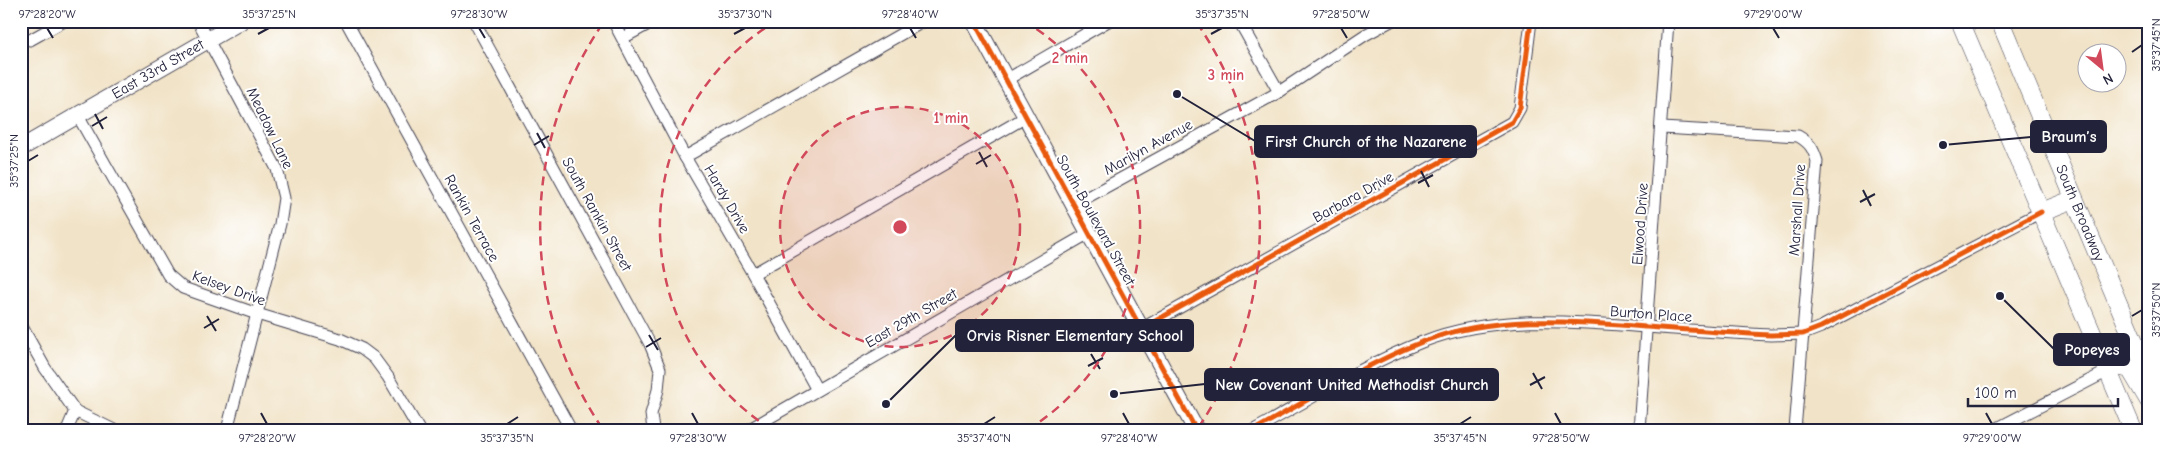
<svg xmlns="http://www.w3.org/2000/svg" width="2170" height="451" font-family="'Comic Neue',sans-serif">
	<style>
		.lines { fill: none; stroke-linecap: round; stroke-linejoin: round }
		.street-casing { stroke: #413f50; stroke-width: 13 }
		.secondary-casing { stroke: #413f50; stroke-width: 18 }
		.primary-casing { stroke: #413f50; stroke-width: 19 }
		.street { stroke: #fff; stroke-width: 11 }
		.secondary { stroke: #fff; stroke-width: 16 }
		.primary { stroke: #fff; stroke-width: 18 }
		.cycleway-casing { stroke: #fff; stroke-width: 8 }
		.cycleway { stroke: #e8590c; stroke-width: 5 }
		.ticks { fill: none; stroke: #22223b; stroke-width: 2 }
		.ring { fill: none; stroke: #d1495b; stroke-width: 2.5; stroke-dasharray: 9 6 }
		.labels { text-anchor: middle; stroke-width: 4; stroke-linejoin: round; paint-order: stroke }
		.street-label { font-size: 15px; fill: #22223b; stroke: #fff }
		.centre { fill: #d1495b; stroke: #fff; stroke-width: 2.5 }
		.ring-label { font-size: 15px; text-anchor: middle; font-weight: bold; fill: #d1495b; stroke: #fff; stroke-width: 4; stroke-linejoin: round; paint-order: stroke }
		.leader { fill: none; stroke: #22223b; stroke-width: 2 }
		.callout-dot { fill: #22223b; stroke: #fff; stroke-width: 2 }
		.callout { fill: #22223b; stroke: #22223b; stroke-width: 2 }
		.callout-label { font-size: 16px; text-anchor: middle; font-weight: bold; fill: #fff }
		.neatline { fill: none; stroke: #22223b; stroke-width: 2 }
		.ticks-label { font-size: 12px; text-anchor: middle; fill: #22223b }
	</style>
	<rect width="100%" height="100%" fill="#fff"/>
	<filter id="ink" filterUnits="userSpaceOnUse"><feTurbulence type="fractalNoise" baseFrequency=".02" numOctaves="2"/><feDisplacementMap in="SourceGraphic" scale="10" xChannelSelector="R" yChannelSelector="G"/><feConvolveMatrix kernelMatrix="1 2 1 2 8 2 1 2 1" color-interpolation-filters="sRGB"/></filter>
	<filter id="wash" filterUnits="userSpaceOnUse"><feTurbulence type="fractalNoise" baseFrequency=".0096" numOctaves="4" result="noise"/><feDisplacementMap in="SourceGraphic" scale="20" xChannelSelector="R" yChannelSelector="G"/><feGaussianBlur stdDeviation="1.12" result="paint"/><feColorMatrix in="noise" values="0 0 0 0 0 0 0 0 0 0 0 0 0 0 0 0 0 1.4 0 .05"/><feComposite in="paint" operator="in"/></filter>
	<g filter="url(#wash)">
		<rect width="100%" height="100%" fill="#f1e3c7"/>
	</g>
	<g filter="url(#ink)">
		<g class="lines">
			<g class="street-casing">
				<g id="street">
					<path d="M198 21 277 169 284 198 280 224 227 430"/>
					<path d="M346 21 571 430"/>
					<path d="M474 21 650 344 660 369 658 390 651 414 653 430"/>
					<path d="M613 21 685 157 753 274 817 390"/>
					<path d="M1239 21 1279 92"/>
					<path d="M623 38 654 21"/>
					<path d="M30 40 64 21"/>
					<path d="M1006 80 1108 21"/>
					<path d="M78 116 168 275 183 288 257 314 340 339 362 349 374 358 388 377 419 430"/>
					<path d="M1662 128 1798 136C1810 143 1813 148 1817 161L1795 430"/>
					<path d="M685 157 924 21"/>
					<path d="M1073 205 1279 92 1365 35 1391 21"/>
					<path d="M753 274 1026 117"/>
					<path d="M21 325 45 368 75 411 114 430"/>
					<path d="M1141 329 1512 122 1520 108 1531 21"/>
					<path d="M67 430 75 411"/>
					<path d="M748 430 1089 233"/>
					<path d="M1254 430C1309 400 1363 365 1422 342 1493 314 1572 321 1647 327 1688 330 1730 333 1771 335L1803 334 1821 327 2041 212"/>
					<path d="M1639 430 1668 21"/>
					<path d="M1994 430 2108 371"/>
				</g>
			</g>
			<g class="secondary-casing">
				<g id="secondary">
					<path d="M974 21 1196 430"/>
					<path id="s1" d="M21 148 241 21"/>
				</g>
			</g>
			<g class="primary-casing">
				<g id="primary">
					<path d="M1960 21 2133 430"/>
					<path id="s2" d="M2000 21 2149 377"/>
					<path d="M2041 212 2074 199"/>
					<path d="M2108 371 2117 366 2130 369 2149 401"/>
				</g>
			</g>
			<use href="#street" class="street"/>
			<use href="#secondary" class="secondary"/>
			<use href="#primary" class="primary"/>
			<g class="cycleway-casing">
				<g id="cycleway">
					<path d="M974 21 1196 430"/>
					<path d="M1141 329 1512 122 1520 108 1531 21"/>
					<path d="M1254 430C1309 400 1363 365 1422 342 1493 314 1572 321 1647 327 1688 330 1730 333 1771 335L1803 334 1821 327 2041 212"/>
				</g>
			</g>
			<use href="#cycleway" class="cycleway"/>
		</g>
	</g>
	<path class="ticks" d="M47 28 53 38M479 28 485 38M910 28 916 38M1341 28 1347 38M1773 28 1779 38M258 34 269 28M734 34 745 28M1211 34 1222 28M2132 52 2142 45M95 114 103 129M92 126 107 117M537 133 545 148M534 145 549 136M979 152 987 167M28 161 38 155M976 164 991 155M1421 171 1429 187M1418 183 1433 175M1863 190 1871 206M1860 202 1875 194M207 316 216 331M2132 316 2142 310M204 328 219 319M649 335 658 350M646 347 661 338M1091 354 1100 369M1088 366 1103 358M1533 373 1542 389M1530 385 1545 377M261 413 267 424M692 413 698 424M1123 413 1129 424M1555 413 1561 424M1986 413 1992 424M507 424 518 417M984 424 995 417M1460 424 1471 417"/>
	<circle cx="900" cy="227" r="120" fill="#d1495b" fill-opacity=".12"/>
	<g class="ring">
		<circle cx="900" cy="227" r="120"/>
		<path d="M771 429A240 240 0 0 1 776 21M1024 21A240 240 0 0 1 1029 429"/>
		<path d="M602 428A360 360 0 0 1 603 23M1197 23A360 360 0 0 1 1198 428"/>
	</g>
	<g class="labels">
		<g class="street-label">
			<text dy="5" stroke="none"><textPath href="#s1" startOffset="158">East 33rd Street</textPath></text>
			<text transform="translate(270 128) rotate(64)" y="5">Meadow Lane</text>
			<text transform="translate(1148 147) rotate(-29)" y="5">Marilyn Avenue</text>
			<text transform="translate(1353 197) rotate(-29)" y="5">Barbara Drive</text>
			<text transform="translate(727 199) rotate(60)" y="5">Hardy Drive</text>
			<text transform="translate(1797 210) rotate(-86)" y="5">Marshall Drive</text>
			<text dy="5" stroke="none"><textPath href="#s2" startOffset="208">South Broadway</textPath></text>
			<text transform="translate(597 214) rotate(61)" y="5">South Rankin Street</text>
			<text transform="translate(472 218) rotate(61)" y="5">Rankin Terrace</text>
			<text transform="translate(1096 220) rotate(61)" y="5">South Boulevard Street</text>
			<text transform="translate(1640 224) rotate(-86)" y="5">Elwood Drive</text>
			<text transform="translate(229 288) rotate(20)" y="5">Kelsey Drive</text>
			<text transform="translate(1651 314) rotate(4)" y="5">Burton Place</text>
			<text transform="translate(911 318) rotate(-30)" y="5">East 29th Street</text>
		</g>
	</g>
	<circle cx="900" cy="227" r="8" class="centre"/>
	<g class="ring-label">
		<text x="1070" y="63">2 min</text>
		<text x="1226" y="80">3 min</text>
		<text x="951" y="123">1 min</text>
	</g>
	<path class="leader" d="M1943 145L2031 137M1177 94L1255 141M886 404L956 335M2000 296L2054 349M1114 394L1205 384"/>
	<g class="callout-dot">
		<circle cx="1943" cy="145" r="5"/>
		<circle cx="1177" cy="94" r="5"/>
		<circle cx="886" cy="404" r="5"/>
		<circle cx="2000" cy="296" r="5"/>
		<circle cx="1114" cy="394" r="5"/>
	</g>
	<g class="callout">
		<rect x="2031" y="121" width="75" height="31" rx="5"/>
		<rect x="1255" y="126" width="221" height="31" rx="5"/>
		<rect x="956" y="320" width="237" height="31" rx="5"/>
		<rect x="2054" y="334" width="75" height="31" rx="5"/>
		<rect x="1205" y="369" width="293" height="31" rx="5"/>
	</g>
	<g class="callout-label">
		<text x="2069" y="142">Braum’s</text>
		<text x="1366" y="147">First Church of the Nazarene</text>
		<text x="1075" y="341">Orvis Risner Elementary School</text>
		<text x="2092" y="355">Popeyes</text>
		<text x="1352" y="390">New Covenant United Methodist Church</text>
	</g>
	<rect width="2170" height="451" fill="none" stroke="#fff" stroke-width="55"/>
	<g transform="translate(2102 68) rotate(151)"><circle r="24" fill="#ffffff" stroke="#a7a7b1"/>
	<path d="M0-4L9 19L0 12L-9 19Z" fill="#d1495b"/>
	<text y="-8" font-size="14" font-weight="bold" text-anchor="middle" fill="#22223b">N</text>
	</g>
	<path d="M1968 398v8h150v-8" fill="none" stroke="#22223b" stroke-width="2.5"/>
	<text x="1975" y="398" font-size="15" fill="#22223b" stroke="#ffffff" stroke-width="4" paint-order="stroke">100 m</text>
	<rect x="28" y="28" width="2114" height="396" class="neatline"/>
	<g class="ticks-label">
		<text x="47" y="18">97°28'20"W</text>
		<text x="269" y="18">35°37'25"N</text>
		<text x="479" y="18">97°28'30"W</text>
		<text x="745" y="18">35°37'30"N</text>
		<text x="910" y="18">97°28'40"W</text>
		<text x="1222" y="18">35°37'35"N</text>
		<text x="1341" y="18">97°28'50"W</text>
		<text x="1773" y="18">97°29'00"W</text>
		<text transform="translate(2156 45) rotate(-90)" y="4">35°37'45"N</text>
		<text transform="translate(14 161) rotate(-90)" y="4">35°37'25"N</text>
		<text transform="translate(2156 310) rotate(-90)" y="4">35°37'50"N</text>
		<text x="267" y="442">97°28'20"W</text>
		<text x="507" y="442">35°37'35"N</text>
		<text x="698" y="442">97°28'30"W</text>
		<text x="984" y="442">35°37'40"N</text>
		<text x="1129" y="442">97°28'40"W</text>
		<text x="1460" y="442">35°37'45"N</text>
		<text x="1561" y="442">97°28'50"W</text>
		<text x="1992" y="442">97°29'00"W</text>
	</g>
</svg>
